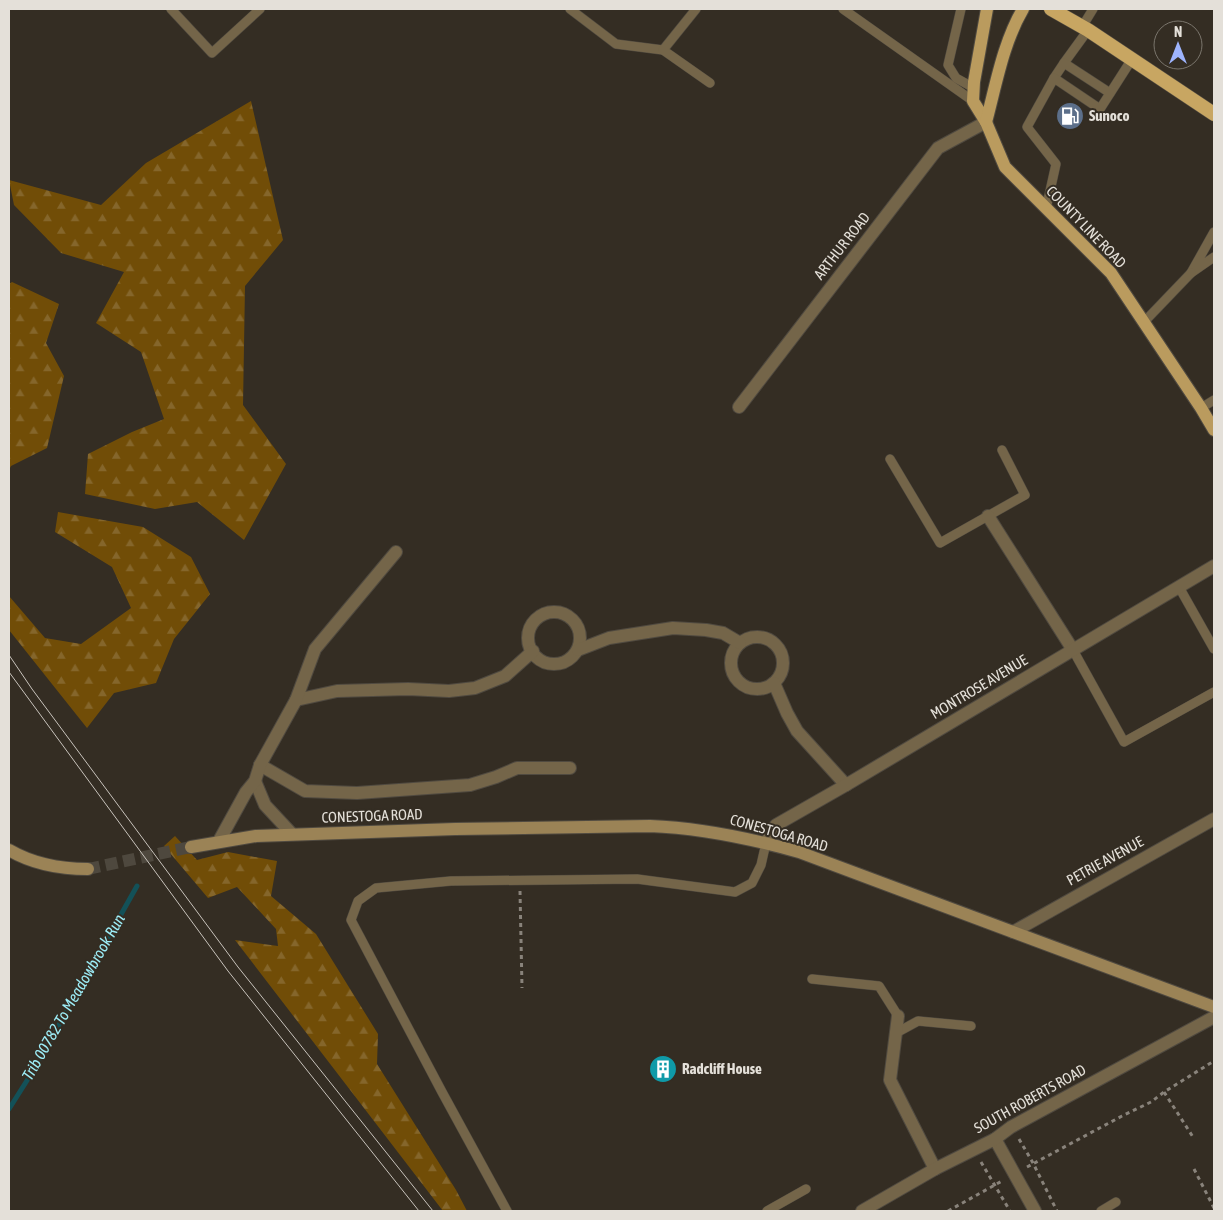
<svg xmlns="http://www.w3.org/2000/svg" width="1223" height="1220" font-family="'Asap Condensed',sans-serif">
	<style>
		.forest { fill: url(#forest-firs) }
		.lines { fill: none; stroke-linecap: round; stroke-linejoin: round }
		.stream { stroke: #135158; stroke-width: 5 }
		.secondary-tunnel { stroke: #4e483e; stroke-width: 12; stroke-dasharray: 12 6; stroke-linecap: butt }
		.service-casing { stroke: #504a40; stroke-width: 10 }
		.minor-casing { stroke: #504a40; stroke-width: 14 }
		.tertiary-casing { stroke: #504a40; stroke-width: 14 }
		.secondary-casing { stroke: #504a40; stroke-width: 14 }
		.primary-casing { stroke: #504a40; stroke-width: 14 }
		.trunk-casing { stroke: #504a40; stroke-width: 15 }
		.path { stroke: #89837b; stroke-width: 3; stroke-dasharray: 4 4; stroke-linecap: butt }
		.service { stroke: #746549; stroke-width: 9 }
		.minor { stroke: #746549; stroke-width: 12 }
		.tertiary { stroke: #746549; stroke-width: 12 }
		.secondary { stroke: #9b8356; stroke-width: 12 }
		.primary { stroke: #ba9b5e; stroke-width: 12 }
		.trunk { stroke: #c8a662; stroke-width: 14 }
		.tram { stroke: #c8c3bc; stroke-width: 1 }
		.labels { text-anchor: middle; stroke-width: 4; stroke-linejoin: round; paint-order: stroke }
		.poi-label { font-size: 15px; font-weight: bold; fill: #e4e0d9; stroke: #342d23; text-anchor: start }
		.street-label { font-size: 15px; fill: #e4e0d9; stroke: #342d23 }
		.water-label { font-size: 16px; font-style: italic; fill: #9dedf7; stroke: #342d23 }
	</style>
	<defs>
		<pattern id="forest-firs" width="22" height="20" patternUnits="userSpaceOnUse" patternTransform="scale(1.25)"><rect width="22" height="20" fill="#714d07"/><path d="M5 1l3.5 6h-7zM16 11l3.5 6h-7z" fill="#85662b"/></pattern>
	</defs>
	<rect width="100%" height="100%" fill="#342d23"/>
	<g class="forest">
		<path d="M251 101 283 240 245 286 243 405 286 464 244 540 197 502 155 509 85 494 88 454 132 432 164 419 141 352 96 323 124 272 61 253 14 205 9 180 101 205 146 163Z"/>
		<path d="M12 282 59 304 46 343 64 376 47 448 11 466 9 470V284Z"/>
		<path d="M58 512 143 527 191 557 210 594 174 639 156 683 114 693 87 728 9 630V596L45 638 81 644 131 608 112 567 55 532Z"/>
		<path d="M175 836 197 860 228 852 277 861 271 896 316 934 378 1034 377 1064 456 1190 467 1211H443L235 940 278 946 276 929 237 887 208 898 164 846Z"/>
	</g>
	<g class="lines">
		<path class="stream" d="M9 1109 33 1071 137 886"/>
		<path class="secondary-tunnel" d="M88 869 191 847"/>
		<g class="service-casing">
			<g id="service">
				<path d="M171 9 212 53 260 9"/>
				<path d="M570 9 616 44 663 50"/>
				<path d="M696 9 663 50 710 83"/>
				<path d="M843 9 973 101"/>
				<path d="M961 9 948 65 956 78 974 88"/>
				<path d="M1082 27 1093 9"/>
				<path d="M1064 63 1088 30"/>
				<path d="M1054 78 1064 63 1110 93"/>
				<path d="M1046 209 1056 164 1027 127 1054 78 1100 109 1132 59"/>
				<path d="M1214 232 1191 273 1214 257"/>
				<path d="M1144 322 1191 273"/>
				<path d="M1201 408 1214 400"/>
				<path d="M890 459 940 543 1025 495 1002 450"/>
				<path d="M1179 587 1214 649"/>
				<path d="M1073 650 1124 742 1214 692"/>
				<path d="M812 979 879 986 898 1016"/>
				<path d="M896 1033 918 1021 971 1026"/>
				<path d="M507 1211 442 1092 351 920 358 901 376 888 451 881 637 879 735 892 752 883 761 865 766 843"/>
				<path d="M767 1211 806 1189"/>
				<path d="M1101 1211 1116 1202"/>
			</g>
		</g>
		<g class="minor-casing">
			<g id="minor">
				<path d="M739 407 938 148 986 122"/>
				<path d="M988 516 1073 650"/>
				<circle cx="554" cy="638" r="26"/>
				<circle cx="757" cy="663" r="26"/>
				<path d="M578 650 609 638 673 628 706 630 723 633 740 643"/>
				<path d="M774 683 787 713 797 731 846 785"/>
				<path d="M296 700 337 691 408 689 449 691 475 688 505 676 533 651"/>
				<path d="M260 765 305 791 357 793 470 785 496 777 517 768H570"/>
				<path d="M255 781 265 805 292 834"/>
				<path d="M219 841 246 792 255 781 260 765 296 700 315 649 396 552"/>
				<path d="M766 843 776 825 846 785 1214 566"/>
				<path d="M1013 932 1214 819"/>
				<path d="M898 1016 890 1080 935 1169"/>
				<path d="M995 1139 1035 1211"/>
			</g>
		</g>
		<g class="tertiary-casing">
			<path id="tertiary" d="M862 1211 935 1169 995 1139 1011 1127 1214 1017"/>
		</g>
		<g class="secondary-casing">
			<g id="secondary">
				<path d="M191 847 256 836 455 829 650 826C701 828 749 838 799 852L1214 1007"/>
				<path d="M9 850C33 864 61 869 88 869"/>
			</g>
		</g>
		<g class="primary-casing">
			<g id="primary">
				<path d="M987 9 974 82 973 101 986 122 1005 167 1111 273 1201 408 1214 430"/>
				<path d="M986 122C996 85 1003 43 1023 9"/>
			</g>
		</g>
		<g class="trunk-casing">
			<path id="trunk" d="M1051 9 1088 30 1214 114"/>
		</g>
		<g class="path">
			<path d="M520 891 522 988"/>
			<path d="M1164 1092 1193 1137"/>
			<path d="M1019 1139 1033 1163 1057 1211"/>
			<path d="M981 1162 1010 1211"/>
			<path d="M1027 1167 1122 1116 1151 1102 1164 1092 1214 1061"/>
			<path d="M1194 1169 1214 1208"/>
			<path d="M948 1211 1002 1181"/>
		</g>
		<use href="#service" class="service"/>
		<use href="#minor" class="minor"/>
		<use href="#tertiary" class="tertiary"/>
		<use href="#secondary" class="secondary"/>
		<use href="#primary" class="primary"/>
		<use href="#trunk" class="trunk"/>
		<g class="tram">
			<path d="M9 655 32 689 238 967 433 1211"/>
			<path d="M9 672 228 971 419 1211"/>
		</g>
	</g>
	<defs>
		<g id="fuel-disc" transform="scale(1.4375)"><circle r="9.5" fill="#5c6f8a" stroke="#342d23"/><path d="M-5.5-6h7V0h2V4h1.3V-2.5L3-4.5l.8-.8L6-3V5H2.5V1h-1V6h-7ZM-4.2-4.7v3.2H.2V-4.7Z" fill="#fff"/></g>
		<g id="building-disc" transform="scale(1.4375)"><circle r="9.5" fill="#0f9aa8" stroke="#342d23"/><path d="M-4-6H4V6H1V3H-1V6H-4ZM-2.5-4.3h1.7v1.8h-1.7ZM.8-4.3h1.7v1.8H.8ZM-2.5-1h1.7V.8h-1.7ZM.8-1h1.7V.8H.8Z" fill="#fff"/></g>
	</defs>
	<g fill-rule="evenodd">
		<use href="#fuel-disc" x="1070" y="116"/>
		<use href="#building-disc" x="663" y="1069"/>
	</g>
	<g class="labels">
		<g class="poi-label">
			<text x="1089" y="121">Sunoco</text>
			<text x="682" y="1074">Radcliff House</text>
		</g>
		<g class="street-label">
			<text transform="translate(1086 227) rotate(46)" y="5">COUNTY LINE ROAD</text>
			<text transform="translate(842 246) rotate(-52)" y="5">ARTHUR ROAD</text>
			<text transform="translate(979 687) rotate(-31)" y="5">MONTROSE AVENUE</text>
			<text transform="translate(372 816) rotate(-2)" y="5">CONESTOGA ROAD</text>
			<text transform="translate(779 833) rotate(16)" y="5">CONESTOGA ROAD</text>
			<text transform="translate(1105 861) rotate(-29)" y="5">PETRIE AVENUE</text>
			<text transform="translate(1030 1099) rotate(-29)" y="5">SOUTH ROBERTS ROAD</text>
		</g>
		<g class="water-label">
			<text transform="translate(73 997) rotate(-60)" y="6">Trib 00782 To Meadowbrook Run</text>
		</g>
	</g>
	<rect width="1223" height="1220" fill="none" stroke="#e4e0d9" stroke-width="20"/>
	<g transform="translate(1178 45)"><circle r="24" fill="#342d23" stroke="#7a756c"/>
	<path d="M0-4L9 19L0 12L-9 19Z" fill="#9eb4fd"/>
	<text y="-8" font-size="14" font-weight="bold" text-anchor="middle" fill="#e4e0d9">N</text>
	</g>
</svg>
